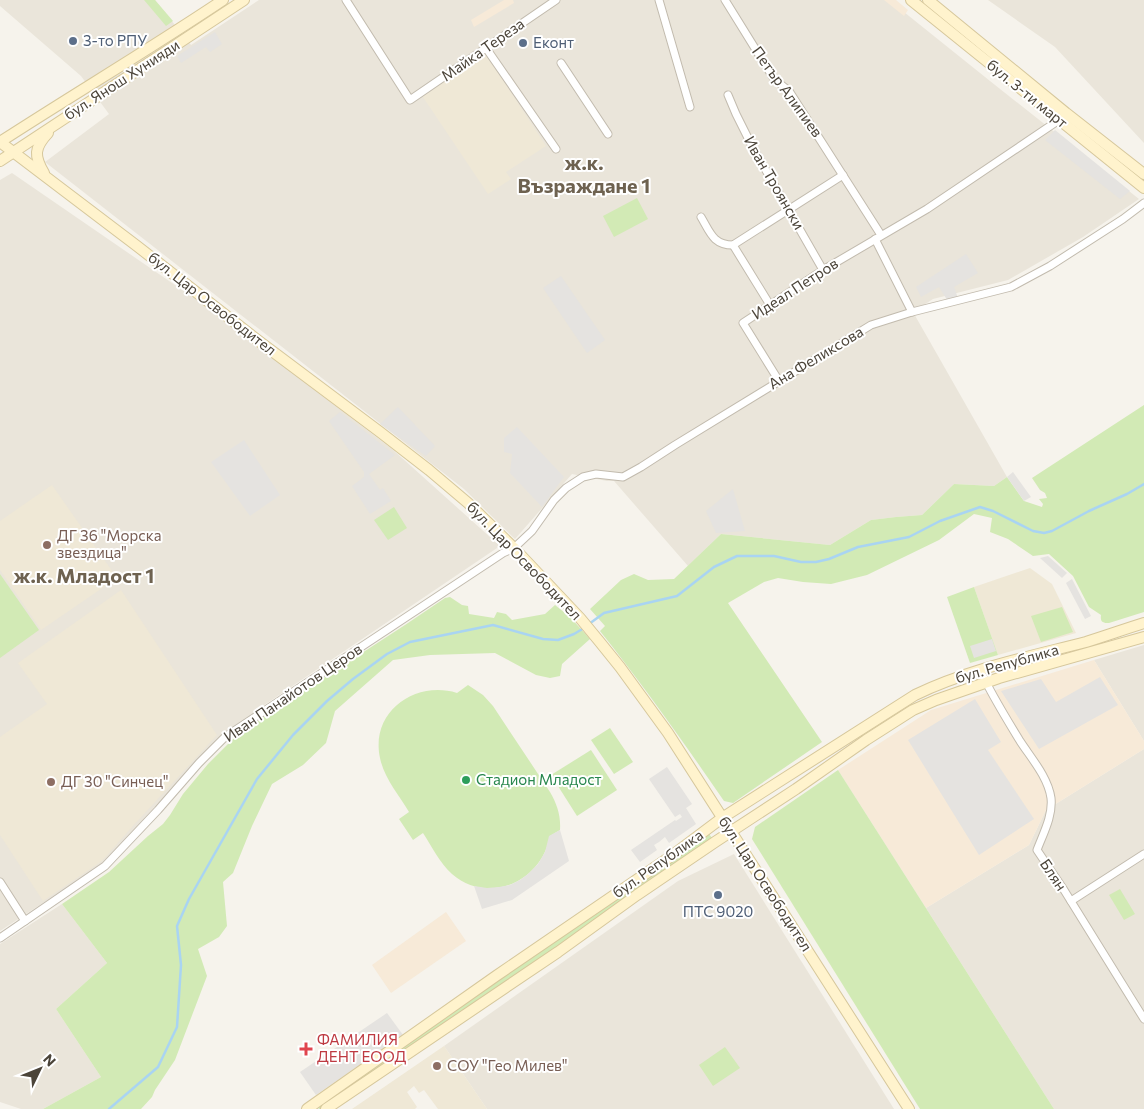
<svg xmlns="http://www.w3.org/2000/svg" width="1144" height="1109" font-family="Commissioner,sans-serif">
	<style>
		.residential { fill: #eae5da }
		.commercial { fill: #f7ead8 }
		.education { fill: #efe8d6 }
		.green { fill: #d2eab5 }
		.parking { fill: #e5e3e0 }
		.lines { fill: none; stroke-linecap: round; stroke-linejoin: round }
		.stream { stroke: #a9d4f2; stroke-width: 2.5 }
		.street-casing { stroke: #c2bbae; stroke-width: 9 }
		.secondary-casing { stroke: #d6c79b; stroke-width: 12 }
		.street { stroke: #fff; stroke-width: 7 }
		.secondary { stroke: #fff3cd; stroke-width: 10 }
		.service-dot { fill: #5c6f8a; stroke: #fff; stroke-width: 2 }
		.education-dot { fill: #8d6e63; stroke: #fff; stroke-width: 2 }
		.leisure-dot { fill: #2e9e5b; stroke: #fff; stroke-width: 2 }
		.health-dot { fill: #e0444e; stroke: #fff; stroke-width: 2 }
		.labels { text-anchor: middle; stroke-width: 4; stroke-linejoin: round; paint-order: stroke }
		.service-label { font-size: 15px; fill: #4e5e75; stroke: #fff; text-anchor: start }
		.street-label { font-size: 15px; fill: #4b4439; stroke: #fff }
		.education-label { font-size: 15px; fill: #785e54; stroke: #fff; text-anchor: start }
		.leisure-label { font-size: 15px; fill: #27864d; stroke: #fff; text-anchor: start }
		.health-label { font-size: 15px; fill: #be3a42; stroke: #fff; text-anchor: start }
		.district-label { font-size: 20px; font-weight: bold; fill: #6e6250; stroke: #fff }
	</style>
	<rect width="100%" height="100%" fill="#f6f3ec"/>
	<g class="residential">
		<path d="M0 0H155L191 45 259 0H889L990 81 1139 199 1083 237 1008 280 933 299 913 312 1007 477 994 486 954 484 922 515 896 517 871 520 830 545 721 534 688 566 614 481H607L572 474 515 539 464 489 45 162 109 114 81 76 0 6Z"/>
		<path d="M988 0H1144V143L1055 47Z"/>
		<path d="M12 173 220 316 260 348 392 449 500 546 223 733 101 865 0 931V180Z"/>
		<path d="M1144 645V741L1094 660Z"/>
		<path d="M1144 749V1109H1054L926 908 1029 845 1046 810Z"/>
		<path d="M734 854 894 1109H487L444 1046 678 881Z"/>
		<path d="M62 904 107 963 56 1009 101 1077 43 1109H21L0 1102V944Z"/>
	</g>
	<g class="commercial">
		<path d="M504 0H513L514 3 474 27 471 20Z"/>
		<path d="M884 0H896L908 10 904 16Z"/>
		<path d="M1094 660 1144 741V749L1046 810 1029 845 926 908 838 770 931 710Z"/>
		<path d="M446 912 466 941 391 993 372 965Z"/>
	</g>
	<g class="education">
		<path d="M485 53 546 146 506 172 511 179 488 194 421 94Z"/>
		<path d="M52 485 117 578 41 630 0 570V521Z"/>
		<path d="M1030 568 1052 584 1076 633 998 655 974 587Z"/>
		<path d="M121 590 217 735 132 827 102 861 43 901 0 835V737L47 704 18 663Z"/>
		<path d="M444 1046 487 1109H438L424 1090 419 1093 414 1086 407 1092 417 1107 415 1109H352Z"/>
	</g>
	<g class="green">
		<path d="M144 0H155L173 21 166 26Z"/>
		<path d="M637 198 648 219 614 237 603 216Z"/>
		<path d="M1144 405V612L1109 623C1103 623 1100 622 1101 615L1089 607 1073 576 1049 554 1033 556 1008 539 990 532 992 518 974 514 939 540 867 575 831 584 803 582 778 578 764 582 728 603 822 742 733 803 724 801C684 743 644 686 600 631L605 626 590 609 621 580 634 574 648 580 674 579 721 534 830 545 871 520 896 517 922 515 954 484 994 486 1007 477 1024 501 1042 507 1043 504 1039 499 1047 498 1045 493 1040 490 1032 478Z"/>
		<path d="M394 507 407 528 388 540 374 520Z"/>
		<path d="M0 574 39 630 0 658Z"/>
		<path d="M974 587 998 655 970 663 947 597Z"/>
		<path d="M450 597 462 605 468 606 469 614 494 618 497 612 506 614 512 620 545 614 555 605 570 617 590 639 562 664 560 676 550 678 536 675 495 653 430 655 393 660 335 711 326 743 303 765 272 784 252 826 233 873 223 882 227 926 219 937 198 949 207 976 175 1060 155 1090 152 1097 141 1109H43L101 1077 56 1009 107 963 62 904 109 872 148 836 163 824 170 815 183 794 208 764 237 735 325 677 405 625 445 598Z"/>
		<path d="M1062 607 1073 632 1041 642 1031 616Z"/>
		<path d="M468 685 483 695 493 706 550 792C557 804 561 816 560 830L550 836C542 881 489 906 452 874 440 863 432 847 423 833L413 840 399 819 409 812C399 795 384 778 380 758 370 712 415 680 457 693Z"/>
		<path d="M610 728 633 762 614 774 591 740Z"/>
		<path d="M591 750 617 790 577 816 551 775Z"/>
		<path d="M838 770 1054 1109H920L752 839 755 827Z"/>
		<path d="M706 830 715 842 326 1109H319L316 1103Z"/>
		<path d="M1120 889 1135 914 1124 920 1109 895Z"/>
		<path d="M725 1047 740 1068 713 1086 699 1065Z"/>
	</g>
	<g class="parking">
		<path d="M215 32 222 44 210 52 206 47 181 63 177 56Z"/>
		<path d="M1055 130 1130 191 1120 199 1045 140Z"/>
		<path d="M966 254 978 273 954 287 959 301 949 303 939 287 921 297 916 287Z"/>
		<path d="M561 276 605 340 587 353 543 288Z"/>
		<path d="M398 407 435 446 426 456 380 424Z"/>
		<path d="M340 412 395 455 369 474 380 490 383 488 391 501 370 514 352 486 364 477V472L329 421Z"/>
		<path d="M517 427 564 477 542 507 510 473 512 454 504 452V438Z"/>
		<path d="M244 440 280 495 250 516 211 462Z"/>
		<path d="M1013 472 1031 497 1024 501 1007 477Z"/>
		<path d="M733 489 745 531 716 533 706 511Z"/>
		<path d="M1048 556 1067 573 1062 578 1040 558Z"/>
		<path d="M1072 579 1091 616 1085 619 1066 583Z"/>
		<path d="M992 639 996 651 974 658 970 646Z"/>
		<path d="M1100 677 1118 705 1039 749 1001 691 1041 679 1056 702Z"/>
		<path d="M975 699 1001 742 988 750 1034 819 979 855 908 740Z"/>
		<path d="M667 767 692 804 686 808 696 824 669 843 665 837 659 842 654 845 657 850 640 862 631 850 675 820 676 821 682 817 680 814 675 817 649 779Z"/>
		<path d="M560 830 569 861 512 900 482 909 474 886 487 888 499 887 510 885 520 880 528 874 538 864 545 852 549 836Z"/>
		<path d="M387 1013 403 1035 316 1095 300 1072Z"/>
	</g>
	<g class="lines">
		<g class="stream">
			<path d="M589 624 604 613 677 596 714 567 737 556H774L801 562H816L829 559 858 547 909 537 940 521 980 507 993 511 1033 531 1044 533 1052 531 1089 511 1127 494 1144 484"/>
			<path d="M109 1109 158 1067 177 1027 181 965 177 926 189 899 257 779 293 735 327 701 353 679 387 654 410 642 493 625 543 639 558 640 574 634 584 628"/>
		</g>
		<g class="street-casing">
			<g id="street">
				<path d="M346 0 410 100 556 0"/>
				<path d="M659 0 690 107"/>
				<path d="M725 0 774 79 789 91 881 235"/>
				<path d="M486 48 556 149"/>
				<path d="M561 63 608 134"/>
				<path d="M728 95 736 114 752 146 823 270"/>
				<path d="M701 217C710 232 713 245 733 245L843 175"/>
				<path d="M875 239 912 312"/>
				<path d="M733 245 770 305"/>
				<path d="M779 381 743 323 823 270 927 209 1059 120"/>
				<path d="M980 670C991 694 1006 718 1020 741 1031 758 1048 777 1051 798 1053 816 1043 834 1037 850L1064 890 1144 1019"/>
				<path d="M0 882 25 921"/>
				<path d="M1071 901 1144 854"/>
				<path d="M0 938 105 866 158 810 199 763 225 737 503 553 514 548 532 531 554 500 566 488 583 477 596 474 623 477 641 467 675 445 871 325 912 312 1011 287 1050 266 1123 219 1144 203"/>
			</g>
		</g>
		<g class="secondary-casing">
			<g id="secondary">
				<path d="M911 0 1144 188"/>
				<path d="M928 0 1066 113 1144 174"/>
				<path d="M0 142 137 246 260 342 380 432 429 470 468 503 514 548 580 618 599 641 620 667 668 733 909 1109"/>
				<path d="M0 142C74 94 150 49 223 0"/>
				<path d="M0 161 244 0"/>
				<path d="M44 173C34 156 34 148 48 133"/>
				<path d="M307 1109 496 976 670 857 722 818 915 695C969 669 1028 657 1086 642 1105 636 1125 629 1144 623"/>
				<path d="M326 1109 558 952 637 895 715 842 796 789 866 740 913 710 936 700 999 678 1144 637"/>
			</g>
		</g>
		<use href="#street" class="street"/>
		<use href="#secondary" class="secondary"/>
	</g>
	<g class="service-dot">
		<circle cx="73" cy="41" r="5"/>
		<circle cx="523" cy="43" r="5"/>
		<circle cx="718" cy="895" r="5"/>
	</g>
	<g class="education-dot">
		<circle cx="47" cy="545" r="5"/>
		<circle cx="51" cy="782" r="5"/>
		<circle cx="437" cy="1066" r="5"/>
	</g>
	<circle class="leisure-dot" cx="466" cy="780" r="5"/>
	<path class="health-dot" d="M303.5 1041.5h5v5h5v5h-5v5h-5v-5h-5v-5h5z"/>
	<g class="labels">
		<g class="service-label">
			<text x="83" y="46">3-то РПУ</text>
			<text x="533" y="48">Еконт</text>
			<text x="718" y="917" text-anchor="middle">ПТС 9020</text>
		</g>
		<g class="street-label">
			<text transform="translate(483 50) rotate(-35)" y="5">Майка Тереза</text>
			<text transform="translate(122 80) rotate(-33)" y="5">бул. Янош Хунияди</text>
			<text transform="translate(787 92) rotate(54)" y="5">Петър Алипиев</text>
			<text transform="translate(1027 94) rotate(39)" y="5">бул. 3-ти март</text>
			<text transform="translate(774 183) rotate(60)" y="5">Иван Троянски</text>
			<text transform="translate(795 289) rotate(-33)" y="5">Идеал Петров</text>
			<text transform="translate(212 304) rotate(38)" y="5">бул. Цар Освободител</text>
			<text transform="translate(816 358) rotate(-31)" y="5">Ана Феликсова</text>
			<text transform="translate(524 561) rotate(46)" y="5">бул. Цар Освободител</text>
			<text transform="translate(1007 664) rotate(-16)" y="5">бул. Република</text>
			<text transform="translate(293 693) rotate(-34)" y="5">Иван Панайотов Церов</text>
			<text transform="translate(658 864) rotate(-35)" y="5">бул. Република</text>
			<text transform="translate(1053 875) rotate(56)" y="5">Блян</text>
			<text transform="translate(765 884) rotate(57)" y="5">бул. Цар Освободител</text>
		</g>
		<g class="education-label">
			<text x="57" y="541">ДГ 36 "Морска<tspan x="57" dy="17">звездица"</tspan></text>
			<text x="61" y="787">ДГ 30 "Синчец"</text>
			<text x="447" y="1071">СОУ "Гео Милев"</text>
		</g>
		<g class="leisure-label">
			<text x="476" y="785">Стадион Младост</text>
		</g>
		<g class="health-label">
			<text x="317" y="1045">ФАМИЛИЯ<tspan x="317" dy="17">ДЕНТ ЕООД</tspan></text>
		</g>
		<g class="district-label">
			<text x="584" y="170">ж.к.<tspan x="584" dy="23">Възраждане 1</tspan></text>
			<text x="84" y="583">ж.к. Младост 1</text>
		</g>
	</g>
	<g transform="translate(40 1069) rotate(47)" stroke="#ffffff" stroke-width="4" paint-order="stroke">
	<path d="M0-4L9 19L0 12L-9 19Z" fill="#4b4439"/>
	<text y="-8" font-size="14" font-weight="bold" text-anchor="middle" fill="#4b4439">N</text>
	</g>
</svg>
